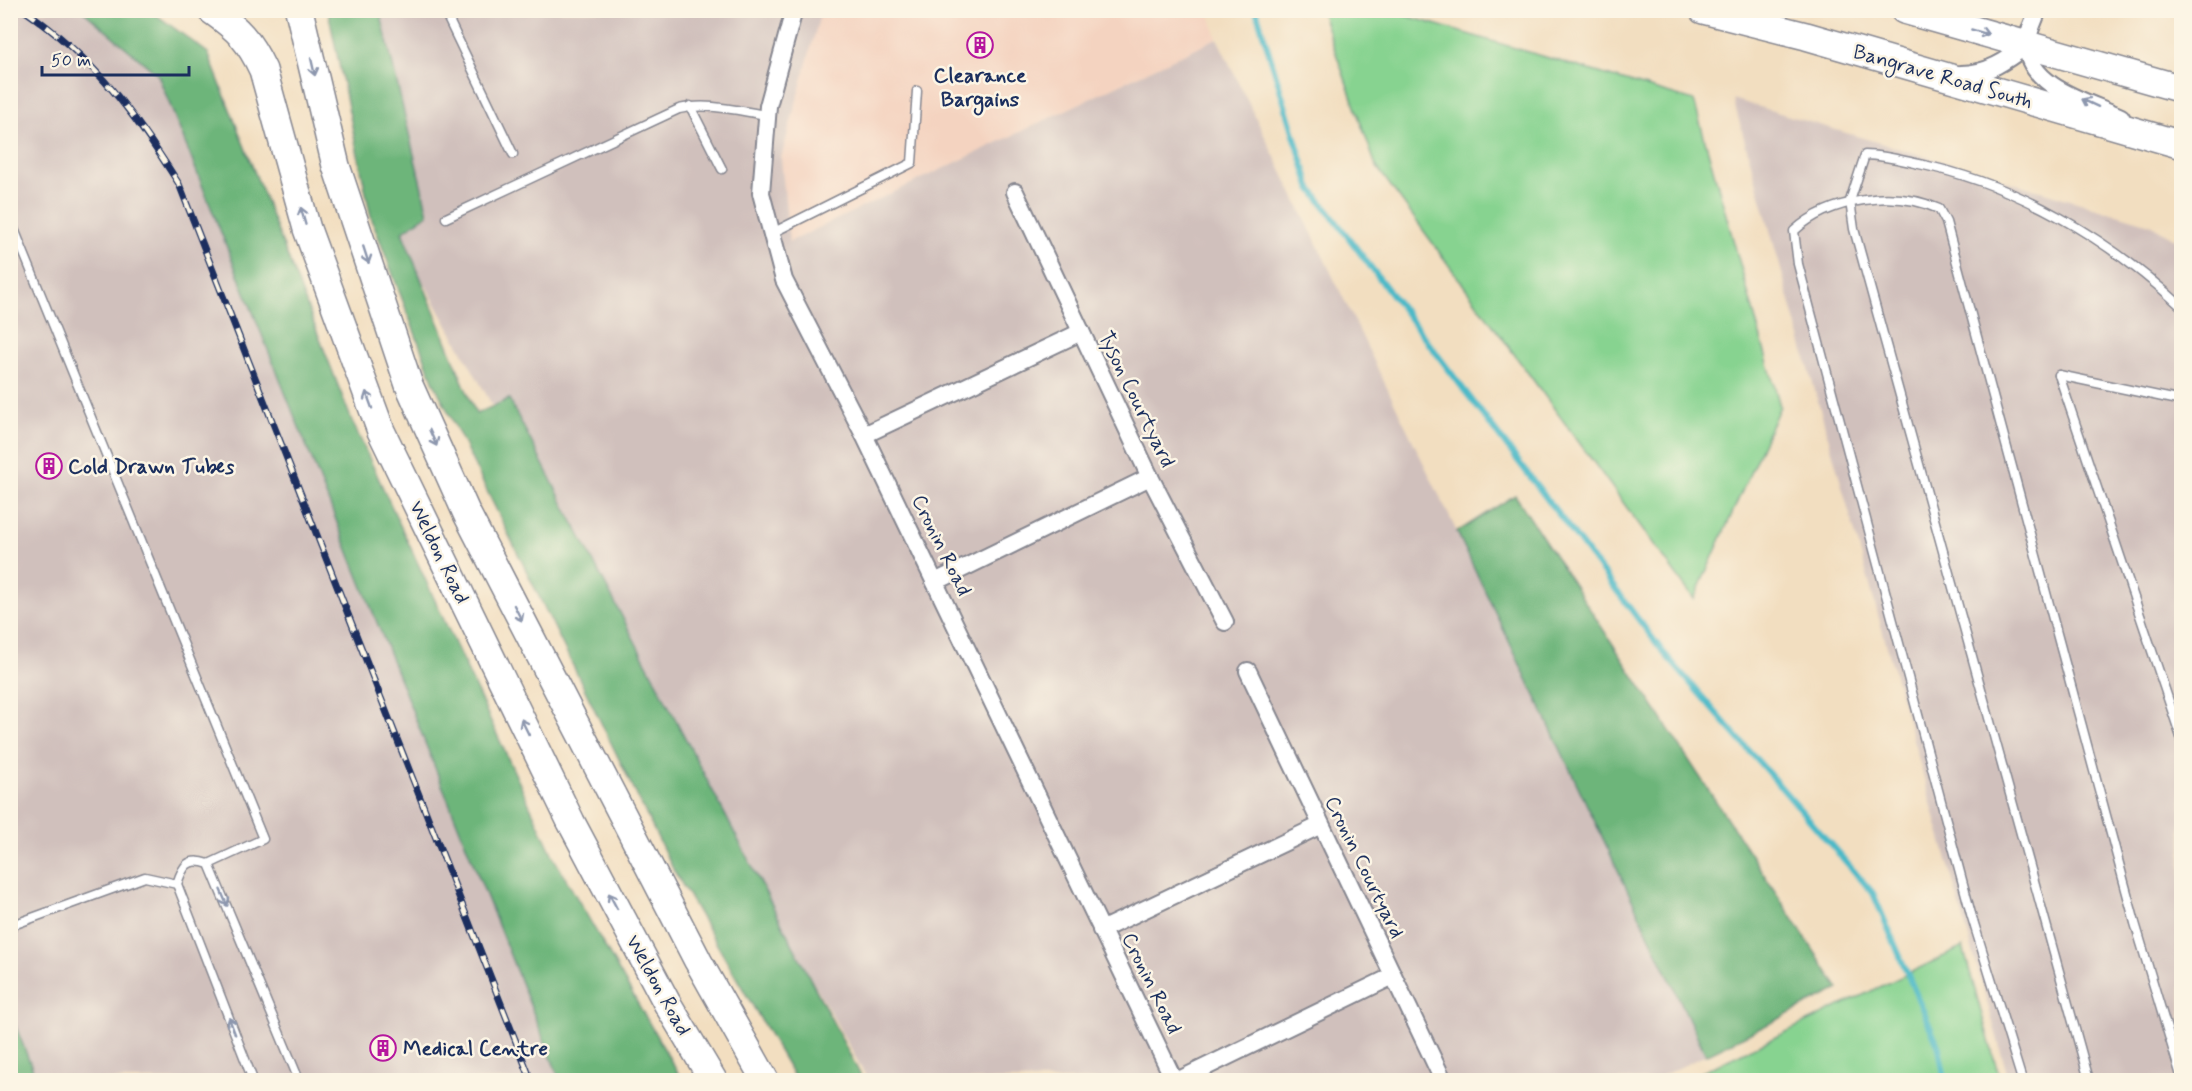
<svg xmlns="http://www.w3.org/2000/svg" width="2192" height="1091" font-family="Mynerve,sans-serif">
	<style>
		.built { fill: #f4d3c0 }
		.industrial { fill: #d0c0bc }
		.green { fill: #87d390; stroke: #518177; stroke-width: 1.5 }
		.forest { fill: #6db57a; stroke: #44726c; stroke-width: 1.5 }
		.lines { fill: none; stroke-linecap: round; stroke-linejoin: round }
		.stream { stroke: #4cb9c7; stroke-width: 6 }
		.service-casing { stroke: #86868f; stroke-width: 11 }
		.minor-casing { stroke: #86868f; stroke-width: 20 }
		.trunk-casing { stroke: #86868f; stroke-width: 30 }
		.service { stroke: #fff; stroke-width: 8 }
		.minor { stroke: #fff; stroke-width: 16 }
		.trunk { stroke: #fff; stroke-width: 27 }
		.rail-casing { stroke: #1b2f5e; stroke-width: 7 }
		.rail { stroke: #fcf5e5; stroke-width: 4.5; stroke-dasharray: 14; stroke-linecap: butt }
		.oneway { stroke: #8d97ae }
		.labels { text-anchor: middle; stroke-width: 5; stroke-linejoin: round; paint-order: stroke }
		.poi-label { font-size: 21px; font-weight: bold; fill: #1b2f5e; stroke: #fcf5e5; text-anchor: start }
		.street-label { font-size: 21px; fill: #1b2f5e; stroke: #fcf5e5 }
	</style>
	<rect width="100%" height="100%" fill="#fcf5e5"/>
	<filter id="ink" filterUnits="userSpaceOnUse"><feTurbulence type="fractalNoise" baseFrequency=".0167" numOctaves="2"/><feDisplacementMap in="SourceGraphic" scale="12" xChannelSelector="R" yChannelSelector="G"/><feConvolveMatrix kernelMatrix="1 2 1 2 8 2 1 2 1" color-interpolation-filters="sRGB"/></filter>
	<filter id="wash" filterUnits="userSpaceOnUse"><feTurbulence type="fractalNoise" baseFrequency=".008" numOctaves="4" result="noise"/><feDisplacementMap in="SourceGraphic" scale="24" xChannelSelector="R" yChannelSelector="G"/><feGaussianBlur stdDeviation="1.35" result="paint"/><feColorMatrix in="noise" values="0 0 0 0 0 0 0 0 0 0 0 0 0 0 0 0 0 1.4 0 .05"/><feComposite in="paint" operator="in"/></filter>
	<g filter="url(#wash)">
		<rect width="100%" height="100%" fill="#f2dec0"/>
		<path class="built" d="M820 11H1209L1217 38 789 242 781 159Z"/>
		<g class="industrial">
			<path d="M10 11H107L183 69 548 865 678 1080H11Z"/>
			<path d="M372 11H821L781 158 789 242 1217 38 1457 532 1706 1055 1653 1080H868L398 236Z"/>
			<path d="M1733 99 2150 224 2181 243V1080H2009Z"/>
		</g>
		<g class="green">
			<path d="M1321 11H1390L1694 101 1780 406 1694 599 1376 166Z"/>
			<path d="M1963 947 2000 1080H1686Z"/>
		</g>
		<g class="forest">
			<path d="M83 11H151L208 53 352 421 555 860 682 1080H560L158 75Z"/>
			<path d="M328 11H380L428 214 402 232 476 414 509 399 863 1080H796L673 869 434 383 371 217Z"/>
			<path d="M1515 495 1839 989 1706 1055 1457 532Z"/>
			<path d="M10 1015H11L37 1080H11Z"/>
		</g>
		<g class="lines">
			<path class="stream" d="M1256 10 1310 187 1664 653 1873 893 1939 1048 1945 1080"/>
		</g>
	</g>
	<g filter="url(#ink)">
		<g class="lines">
			<g class="service-casing">
				<g id="service">
					<path d="M444 10 513 154"/>
					<path d="M774 10 793 15"/>
					<path d="M690 106 722 169"/>
					<path d="M446 218 679 109C707 102 739 111 767 115"/>
					<path d="M10 219 263 839 209 864"/>
					<path d="M772 233 912 163 917 91"/>
					<path d="M2059 375 2182 740"/>
					<path d="M2059 375 2182 401"/>
					<path d="M10 926 145 877 177 884"/>
					<path d="M253 1080 177 884C183 865 188 857 209 864L299 1080"/>
					<path d="M2022 1080 1971 914 1798 264 1794 231C1830 198 1895 189 1939 209L1946 222 2135 923 2182 1079"/>
					<path d="M2089 1080 1854 229 1850 201 1865 155C1883 155 1901 160 1919 164 2017 184 2109 239 2182 307"/>
				</g>
			</g>
			<g class="minor-casing">
				<g id="minor">
					<path d="M794 10 768 106 761 193 784 280 864 435 1174 1080"/>
					<path d="M2038 10C2034 21 2026 36 2027 47 2030 88 2089 102 2121 117"/>
					<path d="M1961 74C1988 74 2006 61 2027 45"/>
					<path d="M1015 192 1150 477 1225 622"/>
					<path d="M864 435 1081 332"/>
					<path d="M935 582 1150 477"/>
					<path d="M1248 671 1443 1080"/>
					<path d="M1101 930 1319 826"/>
					<path d="M1179 1080 1393 976"/>
				</g>
			</g>
			<g class="trunk-casing">
				<g id="trunk">
					<path d="M211 10C238 29 249 40 263 70L307 229 381 431 571 822 667 1003 713 1080"/>
					<path d="M299 10 336 166 409 385 467 514 698 961 765 1080"/>
					<path d="M1703 10 1806 36 2182 145"/>
					<path d="M1904 10 2182 89"/>
				</g>
			</g>
			<use href="#service" class="service"/>
			<use href="#minor" class="minor"/>
			<use href="#trunk" class="trunk"/>
			<g class="rail-casing">
				<path id="rail" d="M24 10C95 59 134 113 179 184L531 1080"/>
			</g>
			<use href="#rail" class="rail"/>
		</g>
		<defs><path id="oneway-shaft" d="M-6 0H5M1.5-3L5.5 0L1.5 3" fill="none" stroke-width="1.6" stroke-linecap="round" stroke-linejoin="round" transform="scale(1.5)"/></defs>
		<g class="oneway">
			<use href="#oneway-shaft" transform="translate(1980 32) rotate(16)"/>
			<use href="#oneway-shaft" transform="translate(313 67) rotate(77)"/>
			<use href="#oneway-shaft" transform="translate(2090 103) rotate(-155)"/>
			<use href="#oneway-shaft" transform="translate(303 216) rotate(-106)"/>
			<use href="#oneway-shaft" transform="translate(366 255) rotate(72)"/>
			<use href="#oneway-shaft" transform="translate(369 400) rotate(-110)"/>
			<use href="#oneway-shaft" transform="translate(433 438) rotate(66)"/>
			<use href="#oneway-shaft" transform="translate(518 613) rotate(63)"/>
			<use href="#oneway-shaft" transform="translate(525 727) rotate(-116)"/>
			<use href="#oneway-shaft" transform="translate(224 898) rotate(67)"/>
			<use href="#oneway-shaft" transform="translate(613 901) rotate(-118)"/>
			<use href="#oneway-shaft" transform="translate(232 1026) rotate(-111)"/>
		</g>
	</g>
	<defs>
		<g id="building-ring" transform="scale(1.35)"><circle r="9.5" fill="#fcf5e5" stroke="#b5179e" stroke-width="1.5"/><path d="M-4-6H4V6H1V3H-1V6H-4ZM-2.5-4.3h1.7v1.8h-1.7ZM.8-4.3h1.7v1.8H.8ZM-2.5-1h1.7V.8h-1.7ZM.8-1h1.7V.8H.8Z" fill="#b5179e"/></g>
	</defs>
	<g fill-rule="evenodd">
		<use href="#building-ring" x="980" y="45"/>
		<use href="#building-ring" x="49" y="466"/>
		<use href="#building-ring" x="383" y="1048"/>
	</g>
	<g class="labels">
		<g class="poi-label">
			<text x="980" y="82" text-anchor="middle">Clearance<tspan x="980" dy="24">Bargains</tspan></text>
			<text x="68" y="473">Cold Drawn Tubes</text>
			<text x="403" y="1055">Medical Centre</text>
		</g>
		<g class="street-label">
			<text transform="translate(1943 76) rotate(16)" y="7">Bangrave Road South</text>
			<text transform="translate(1137 399) rotate(64)" y="7">Tyson Courtyard</text>
			<text transform="translate(942 545) rotate(64)" y="7">Cronin Road</text>
			<text transform="translate(440 552) rotate(64)" y="7">Weldon Road</text>
			<text transform="translate(1365 867) rotate(64)" y="7">Cronin Courtyard</text>
			<text transform="translate(1152 983) rotate(64)" y="7">Cronin Road</text>
			<text transform="translate(659 985) rotate(61)" y="7">Weldon Road</text>
		</g>
	</g>
	<rect width="2192" height="1091" fill="none" stroke="#fcf5e5" stroke-width="36"/>
	<path d="M42 66v9h147v-9" fill="none" stroke="#1b2f5e" stroke-width="3"/>
	<text x="51" y="66" font-size="18" fill="#1b2f5e" stroke="#fcf5e5" stroke-width="4.5" paint-order="stroke">50 m</text>
</svg>
